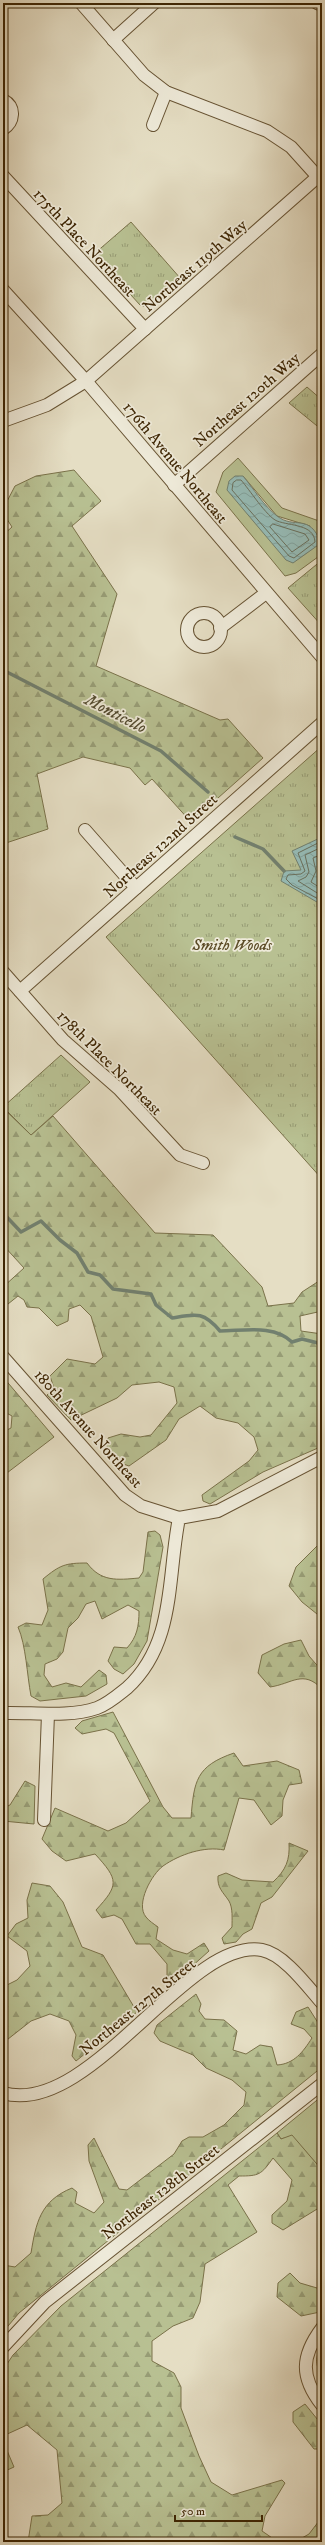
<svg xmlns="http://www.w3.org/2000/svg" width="325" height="2545" font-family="'IM FELL DW Pica',serif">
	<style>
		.grass { fill: #b8c092; stroke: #7a724a; fill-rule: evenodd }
		.forest { fill: url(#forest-firs); stroke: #7a724a }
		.park { fill: url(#park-tufts); stroke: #7a724a }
		.water { fill: url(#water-waves); stroke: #72806f }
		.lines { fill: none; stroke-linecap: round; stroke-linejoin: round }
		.shore { stroke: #6a705d; stroke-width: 1 }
		.stream { stroke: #72806f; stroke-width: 3.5 }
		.minor-casing { stroke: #675333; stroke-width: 14 }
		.minor { stroke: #eeead9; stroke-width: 12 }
		.labels { text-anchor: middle; stroke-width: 3.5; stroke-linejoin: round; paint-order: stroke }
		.street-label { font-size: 16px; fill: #3d2503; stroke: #eeead9 }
		.park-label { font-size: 16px; font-style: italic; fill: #5c4c27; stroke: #eeead9 }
		.water-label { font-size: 17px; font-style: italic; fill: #534b30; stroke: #eeead9 }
	</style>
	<defs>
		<pattern id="forest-firs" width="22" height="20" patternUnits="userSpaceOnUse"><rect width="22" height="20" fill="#b8c092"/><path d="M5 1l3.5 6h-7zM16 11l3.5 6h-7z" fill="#979c75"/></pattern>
		<pattern id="park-tufts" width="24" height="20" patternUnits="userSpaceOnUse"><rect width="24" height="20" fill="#b8c092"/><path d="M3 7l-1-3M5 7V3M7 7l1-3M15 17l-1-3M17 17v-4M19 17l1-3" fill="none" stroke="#979c75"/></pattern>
		<pattern id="water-waves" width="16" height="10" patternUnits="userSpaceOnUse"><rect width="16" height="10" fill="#96bcb7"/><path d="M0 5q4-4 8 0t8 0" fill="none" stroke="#82a19c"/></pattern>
	</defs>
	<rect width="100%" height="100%" fill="#e5dec4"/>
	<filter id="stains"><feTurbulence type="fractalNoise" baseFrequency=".005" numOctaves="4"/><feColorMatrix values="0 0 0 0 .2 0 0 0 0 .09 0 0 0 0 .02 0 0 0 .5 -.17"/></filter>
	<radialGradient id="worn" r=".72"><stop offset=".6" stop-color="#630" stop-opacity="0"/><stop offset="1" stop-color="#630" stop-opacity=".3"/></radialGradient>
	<g class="grass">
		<path d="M238 458 282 508 322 522V554L296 573 285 576 216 492 223 472ZM243 476 277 516 310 526 286 560Z"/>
		<path d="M322 2096V2170L292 2136 281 2139 277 2133Z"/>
	</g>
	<g class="forest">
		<path d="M74 470 101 501 72 526 117 594 96 666 220 720 228 719 263 758 191 822 152 779 145 785 130 768 83 757 37 774 48 829 3 844V535L12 527 3 513V509L15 486 36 476Z"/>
		<path d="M3 1108 31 1135 53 1116 155 1233 213 1235 262 1287 268 1306 294 1303 302 1292 322 1279V1311L300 1316 301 1331 322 1334V1443L318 1448 263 1472 210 1504 203 1501 202 1495 249 1461 258 1450 254 1437 238 1423 216 1418 200 1406 179 1419 166 1440 129 1466 118 1462 106 1445 108 1438 121 1434 140 1437 151 1435 177 1403 174 1387 159 1382 132 1385 117 1398 71 1420 47 1395 54 1388 50 1376 67 1359 95 1364 103 1357 91 1316 80 1305 69 1309 68 1321 57 1326 39 1308 27 1307 24 1300 18 1296 3 1308V1287L24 1268 3 1245Z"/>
		<path d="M3 1377 54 1437 3 1476V1432L11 1428 12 1416 3 1411Z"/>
		<path d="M155 1531 160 1535 163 1547 147 1641 134 1664 123 1674 114 1669 108 1661 114 1647 127 1648C137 1637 139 1626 139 1611L128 1605 102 1619 95 1601 86 1604 78 1618 68 1628 63 1652 57 1659 45 1664 44 1675 52 1687 66 1683 81 1687 99 1670 106 1675 107 1684 86 1696 40 1701 31 1696C27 1675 26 1645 18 1627L26 1623 42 1625 48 1610 43 1579C60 1565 65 1563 87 1563 101 1582 117 1580 139 1578L143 1572 148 1532Z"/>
		<path d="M322 1541V1618L302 1602 289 1586 296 1567Z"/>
		<path d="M301 1640 309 1656 322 1671V1689C303 1669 292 1684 270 1687L258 1673 262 1655 284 1644Z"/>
		<path d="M113 1712 163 1807 172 1818H191C194 1781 196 1766 234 1753L243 1766 277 1761 299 1770 302 1783 289 1785 283 1800 282 1816 271 1825 254 1800 239 1798 224 1850C205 1846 180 1854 163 1866 152 1874 135 1904 146 1917 149 1921 154 1924 158 1927L156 1939 173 1950 187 1954 204 1943 209 1951 172 1984 167 1978V1964L150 1944H136L122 1919 114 1915 102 1918 96 1910C119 1885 119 1880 95 1854L66 1861 52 1851 42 1839 55 1808 108 1831 126 1823 150 1801 114 1733 106 1729 82 1734 75 1728 82 1721Z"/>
		<path d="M25 1781 35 1786 34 1824 3 1821V1808L10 1805Z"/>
		<path d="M289 1843 308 1851 272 1897 261 1903 252 1929 243 1934 236 1942 224 1944 222 1938 232 1927C232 1919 233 1908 229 1901 223 1892 217 1888 218 1876L226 1873 242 1880 273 1882C286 1870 290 1860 289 1843Z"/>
		<path d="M32 1883 50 1886 63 1902 82 1947 103 1955 137 2012 76 2061 72 2056 76 2035 69 2021 50 2014 31 2021 3 2043V1987L17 1980 30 1966 27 1951 7 1936 16 1924 28 1918 27 1900Z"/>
		<path d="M196 1994 201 2004 199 2011 205 2019 224 2020 237 2031 233 2050 246 2054 260 2045 272 2047 277 2065C294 2064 303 2052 312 2038L304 2029 291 2024 296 2012 308 2007 322 2029V2067L19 2313 3 2332V2265L15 2267 31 2253C36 2223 40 2201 72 2188L77 2192 75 2203 94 2213 104 2202 89 2161 88 2145 94 2138 119 2189 127 2190 174 2154 182 2141 189 2137H203L224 2125 244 2105 246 2092 232 2080 206 2068 193 2055 160 2041 154 2033 157 2025Z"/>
		<path d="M277 2133 281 2139 292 2135 322 2170V2206L283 2230 272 2223V2215L287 2201 292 2180 273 2158C261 2175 259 2176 239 2176L228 2185 257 2232 205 2264 200 2302 193 2318 173 2326 152 2341V2361L174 2373 181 2387V2408L199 2456 211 2482 232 2495 282 2480 285 2483 265 2516 262 2531 278 2542H28L32 2516 48 2515 62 2503 57 2450 27 2425 3 2436V2370L13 2355 61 2306Z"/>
		<path d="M290 2273 300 2283 317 2288 322 2294 320 2312 301 2316 277 2297 278 2283Z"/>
		<path d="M322 2346V2378C316 2366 314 2357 322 2346Z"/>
		<path d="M305 2404 322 2425V2449H314L293 2422V2412Z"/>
		<path d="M3 2441 14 2467 3 2472Z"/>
		<path d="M322 2517C322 2527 317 2533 318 2542H295L309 2534Z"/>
	</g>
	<g class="park">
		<path d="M131 222 181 279 146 307 140 305 94 254Z"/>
		<path d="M307 387 322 400V430L289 403Z"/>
		<path d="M322 560V626L288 588Z"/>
		<path d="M322 746V1179L106 937Z"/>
		<path d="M61 1055 90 1082 31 1135 3 1107Z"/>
	</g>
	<g class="water">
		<path d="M235 476H243C253 488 264 506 277 516 295 530 309 512 321 543L293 563 286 560 227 490 229 481Z"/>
		<path d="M322 837V905L281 881 284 871 301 870 292 851Z"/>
	</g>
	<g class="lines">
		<g class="shore">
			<path d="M237 480H241C249 489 267 517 277 521 290 526 314 524 315 542L294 558 289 556 232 490 233 483Z"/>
			<path d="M273 524 305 534 309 540 292 552 270 527Z"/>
			<path d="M322 841 298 853 305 871 301 874 288 875 286 879 292 885 322 901"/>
			<path d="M322 847 305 855 309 872 306 877 298 881 322 896"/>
			<path d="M322 854 313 858 316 871 311 882 322 889"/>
		</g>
		<g class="stream">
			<path d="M3 670 161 751 208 792"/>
			<path d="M235 837 263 849 284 871"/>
			<path d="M3 1213 21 1232 41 1221 60 1240 77 1253 88 1272 100 1275 113 1289 151 1294 156 1305 172 1318C196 1314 203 1311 220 1331 243 1331 274 1324 292 1342L302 1339 322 1344"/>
		</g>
		<g class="minor-casing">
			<g id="minor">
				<path d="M81 3 144 75 166 92 267 131 291 147 318 177"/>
				<path d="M317 3 322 5"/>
				<path d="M113 40 154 3"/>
				<path d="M3 100C16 107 14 122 3 129"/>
				<path d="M153 125 166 92"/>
				<path d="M3 176 145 329"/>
				<path d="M3 290 86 381 322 657"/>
				<path d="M3 421 47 405 86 381 322 173"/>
				<path d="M174 485 322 354"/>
				<circle cx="204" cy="630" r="17"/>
				<path d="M220 628 266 593"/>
				<path d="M85 830 136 888"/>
				<path d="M3 972 63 1040 119 1089 180 1155 203 1163"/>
				<path d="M20 991 322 723"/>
				<path d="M3 1357 125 1495 141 1506 179 1518"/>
				<path d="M3 1713C32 1712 68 1718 97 1708 108 1704 117 1696 127 1688 176 1643 167 1578 179 1518L218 1511 322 1457"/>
				<path d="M44 1820 48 1714"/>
				<path d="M3 2093C90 2118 187 1937 262 1950 284 1954 308 1987 322 2003"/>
				<path d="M322 2328C301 2356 300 2377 322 2405"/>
				<path d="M3 2347 45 2302 322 2084"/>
			</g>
		</g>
		<use href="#minor" class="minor"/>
	</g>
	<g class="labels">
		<g class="street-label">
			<text transform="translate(85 242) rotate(47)" y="6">175th Place Northeast</text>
			<text transform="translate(194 265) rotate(-41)" y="6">Northeast 119th Way</text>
			<text transform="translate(246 399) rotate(-41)" y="6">Northeast 120th Way</text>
			<text transform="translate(176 462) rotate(50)" y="6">176th Avenue Northeast</text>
			<text transform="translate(160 845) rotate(-42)" y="6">Northeast 122nd Street</text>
			<text transform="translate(110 1062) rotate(45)" y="6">178th Place Northeast</text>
			<text transform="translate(89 1428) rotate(48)" y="6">180th Avenue Northeast</text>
			<text transform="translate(137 2006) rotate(-39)" y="6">Northeast 127th Street</text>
			<text transform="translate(160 2191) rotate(-38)" y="6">Northeast 128th Street</text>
		</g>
		<g class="park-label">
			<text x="232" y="950">Smith Woods</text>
		</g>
		<g class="water-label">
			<text transform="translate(116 713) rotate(27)" y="6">Monticello</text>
		</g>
	</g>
	<rect width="325" height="2545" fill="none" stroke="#e5dec4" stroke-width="16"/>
	<rect x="4" y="4" width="317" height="2537" fill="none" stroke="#3d2503" stroke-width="2"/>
	<rect x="8" y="8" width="309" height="2529" fill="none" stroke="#3d2503"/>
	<path d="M175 2515v6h87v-6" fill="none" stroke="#3d2503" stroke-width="2"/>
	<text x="181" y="2515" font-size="12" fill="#3d2503" stroke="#eeead9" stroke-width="3" paint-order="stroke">50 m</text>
	<rect width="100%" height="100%" filter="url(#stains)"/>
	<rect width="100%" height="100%" fill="url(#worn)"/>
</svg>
